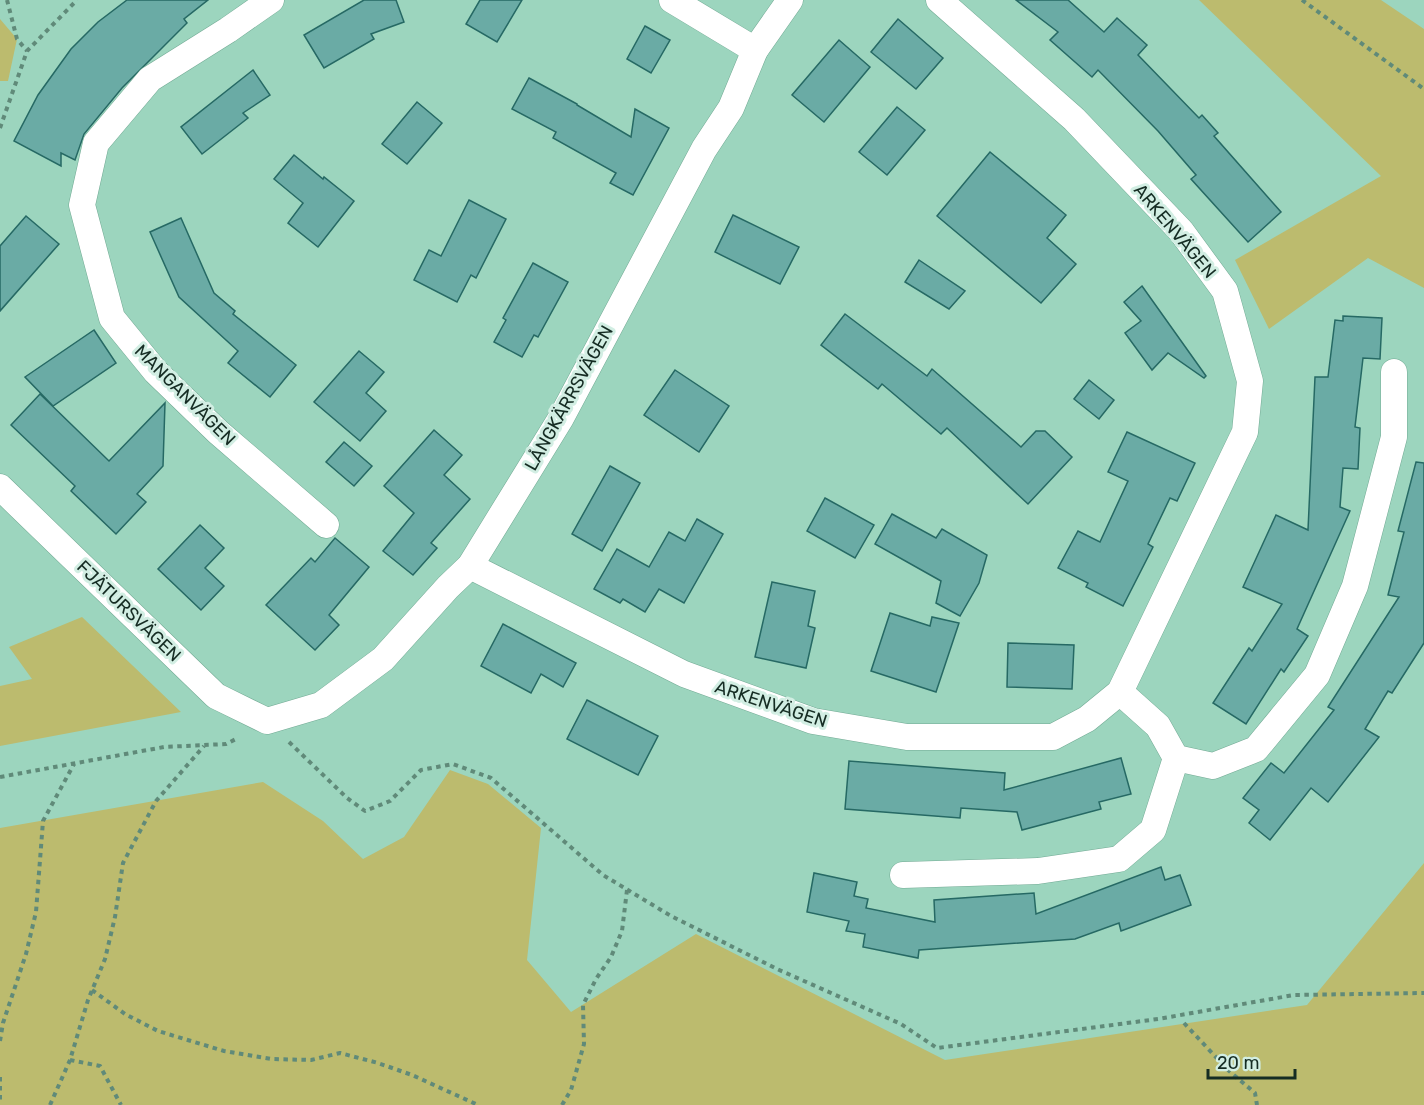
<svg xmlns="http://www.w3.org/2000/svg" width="1424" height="1105" font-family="Rubik,sans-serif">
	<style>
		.green { fill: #bcbb6e }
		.building { fill: #6aaba5; stroke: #266964; stroke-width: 1.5 }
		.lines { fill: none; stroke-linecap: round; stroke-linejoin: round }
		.street-casing { stroke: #72aa94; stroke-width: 27 }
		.path { stroke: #608a79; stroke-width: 4; stroke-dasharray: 4.5 4.5; stroke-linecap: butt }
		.street { stroke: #fff; stroke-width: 26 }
		.labels { text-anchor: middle; stroke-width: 6; stroke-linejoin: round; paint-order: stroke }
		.street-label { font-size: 18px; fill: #152c23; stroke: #d2eee3 }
	</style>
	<rect width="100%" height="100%" fill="#9cd5be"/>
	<g class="green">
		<path d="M1199 0H1381L1424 29V288L1368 258 1269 329 1235 260 1381 176Z"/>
		<path d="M0 19 17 39 8 81H0Z"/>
		<path d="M82 617 181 712 0 746V686L32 679 9 647Z"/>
		<path d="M450 770 488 784 541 828 527 960 571 1012 696 934 945 1060 1307 1005 1424 863V1105H0V828L263 782 323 821 363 859 404 837Z"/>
	</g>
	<g class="building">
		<path d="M127 0H208L184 19 187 23 122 88 84 134 75 160 61 153V166L14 141 38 95 71 49 98 22Z"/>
		<path d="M364 0H396L404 22 371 34 374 39 324 68 304 35Z"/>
		<path d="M480 0H522L497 42 466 24Z"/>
		<path d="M1016 0H1068L1104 32 1117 18 1147 45 1138 55 1199 118 1202 115 1218 133 1214 136 1281 212 1248 242 1191 179 1196 175 1158 131 1098 70 1092 77 1050 40 1058 32Z"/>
		<path d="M898 19 943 58 916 89 871 52Z"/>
		<path d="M645 26 670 40 651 73 627 59Z"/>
		<path d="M839 40 870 67 824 122 792 95Z"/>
		<path d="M253 70 270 95 243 113 248 118 202 154 181 127Z"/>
		<path d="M529 78 577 104V105L631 137 635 109 669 128 633 195 610 183 616 173 553 138 556 132 512 109Z"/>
		<path d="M417 102 442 123 407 164 382 144Z"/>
		<path d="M897 107 925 130 887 175 859 152Z"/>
		<path d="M990 152 1066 215 1047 238 1076 264 1041 303 937 216Z"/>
		<path d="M294 155 323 179 324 177 354 201 318 247 288 223 303 203 274 179Z"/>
		<path d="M469 200 506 219 476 278 471 275 457 302 414 280 429 250 441 256Z"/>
		<path d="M733 215 799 247 780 284 715 252Z"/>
		<path d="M26 216 59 244 0 311V246Z"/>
		<path d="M181 218 214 293 235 311 233 314 296 365 270 397 228 363 238 351 179 297 150 232Z"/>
		<path d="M919 260 965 291 949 309 905 282Z"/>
		<path d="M533 263 568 282 538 337 534 335 522 357 494 342 506 320 503 318Z"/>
		<path d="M1142 286 1206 376 1204 378 1168 353 1152 370 1125 333 1141 321 1124 302Z"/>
		<path d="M845 314 927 376 932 369 1021 447 1036 431H1045L1072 457 1028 504 947 428 941 434 882 384 878 389 821 345Z"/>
		<path d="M1343 316 1382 318 1380 359 1363 358 1355 427 1360 428 1358 469 1343 468 1340 507 1350 511 1297 629 1308 636 1284 672 1281 669 1246 724 1213 703 1249 648 1252 651 1282 604 1243 587 1276 515 1308 530 1315 377H1328L1335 320 1343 321Z"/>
		<path d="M94 330 116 363 53 406 25 377Z"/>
		<path d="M359 351 384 372 366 393 386 411 360 441 314 402Z"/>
		<path d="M675 370 729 406 699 452 644 415Z"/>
		<path d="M1089 380 1114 400 1099 419 1074 399Z"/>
		<path d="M40 394 109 461 165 403 163 466 137 494 146 502 116 534 71 491 75 486 11 425Z"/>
		<path d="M434 430 462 455 444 475 470 499 431 543 437 548 413 575 383 551 414 513 384 486Z"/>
		<path d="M1127 432 1195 463 1177 501 1170 498 1148 544 1153 547 1123 606 1086 587 1088 583 1058 568 1078 531 1100 542 1128 481 1108 472Z"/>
		<path d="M344 442 372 466 354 486 326 462Z"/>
		<path d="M1416 462 1424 463V643L1392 693 1388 691 1365 729 1379 737 1328 802 1311 788 1270 840 1249 823 1259 810 1243 798 1271 763 1284 773 1334 710 1328 707 1399 597 1388 595 1404 532 1398 531Z"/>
		<path d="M610 466 640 483 602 551 572 534Z"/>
		<path d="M825 498 874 525 855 558 807 531Z"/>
		<path d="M892 514 936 538 942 529 987 555 979 583 960 616 936 603 941 581 875 544Z"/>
		<path d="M697 519 723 534 684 603 659 589 645 612 623 599 620 603 594 589 617 549 649 567 669 532 685 541Z"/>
		<path d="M200 525 224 548 205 568 224 586 201 610 158 569Z"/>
		<path d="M335 538 369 567 329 615 339 625 315 650 266 605 311 558 315 562Z"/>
		<path d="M772 582 815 591 808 626 815 628 806 668 755 657Z"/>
		<path d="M890 613 930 626 932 617 959 623 936 692 871 671Z"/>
		<path d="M503 624 576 663 563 687 541 674 531 693 481 666Z"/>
		<path d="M1008 643 1074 645 1072 689 1007 687Z"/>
		<path d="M587 700 658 736 638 775 567 739Z"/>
		<path d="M1121 758 1131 794 1099 802 1101 809 1022 830 1017 812 961 808 960 818 845 809 849 761 1005 773 1004 790Z"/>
		<path d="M1161 867 1165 880 1180 875 1191 905 1121 931 1119 923 1075 939 919 950 918 958 863 947 865 934 846 931 849 921 807 912 814 873 857 882 854 896 868 899 866 908 935 922 934 900 1034 893 1036 914Z"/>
	</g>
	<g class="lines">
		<g class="street-casing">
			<g id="street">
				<path d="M271 0 228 30 150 79 96 143 82 205 112 318 156 372 218 432 326 525"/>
				<path d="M672 0 755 50"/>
				<path d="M0 487 216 696 267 721 321 705 383 659 448 587 470 566 561 418 704 149 731 108 755 50 790 0"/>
				<path d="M470 566 684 674 813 721 907 737H1053L1087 719 1120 692 1245 432 1250 381 1225 291 1181 231 1074 119 939 0"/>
				<path d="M1120 692 1158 726 1176 758 1213 766 1256 749 1317 675 1355 586 1394 437V372"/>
				<path d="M903 875 1038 871 1119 859 1153 830 1176 758"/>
			</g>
		</g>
		<g class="path">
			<path d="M7 0 17 39 27 51"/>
			<path d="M1302 0 1424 89"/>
			<path d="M0 128 27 51 77 0"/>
			<path d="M289 742 347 798 365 811 390 801 421 770 453 764 491 778 603 875 671 916 777 969 901 1024 937 1048 1158 1019 1294 995 1424 993"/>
			<path d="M0 777 164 747 226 744 238 738"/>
			<path d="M92 990 125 1014 158 1031 224 1051 271 1059 311 1060 340 1053 378 1063 412 1075 478 1105"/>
			<path d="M1184 1023 1228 1070 1255 1093 1257 1105"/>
			<path d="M0 1041 3 1023 26 954 36 912 43 821 74 764"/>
			<path d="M70 1060 100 1066 121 1105"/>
			<path d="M0 1077V1104"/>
			<path d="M50 1105 70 1060 88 1000 105 959 115 917 123 863 156 801 204 746"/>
			<path d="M562 1105 571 1090 584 1044 583 1005 596 979 611 957 622 931 627 890"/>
		</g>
		<use href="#street" class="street"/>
	</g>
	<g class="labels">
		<g class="street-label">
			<text transform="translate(1175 231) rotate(50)" y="6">ARKENVÄGEN</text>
			<text transform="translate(185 395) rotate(45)" y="6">MANGANVÄGEN</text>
			<text transform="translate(569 398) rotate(-61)" y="6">LÅNGKÄRRSVÄGEN</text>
			<text transform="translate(129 611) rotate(44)" y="6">FJÄTURSVÄGEN</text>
			<text transform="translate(771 704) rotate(18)" y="6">ARKENVÄGEN</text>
		</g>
	</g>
	<path d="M1208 1069v9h87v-9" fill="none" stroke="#152c23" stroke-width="3"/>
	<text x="1217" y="1069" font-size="18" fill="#152c23" stroke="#d2eee3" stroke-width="4.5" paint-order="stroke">20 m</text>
</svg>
